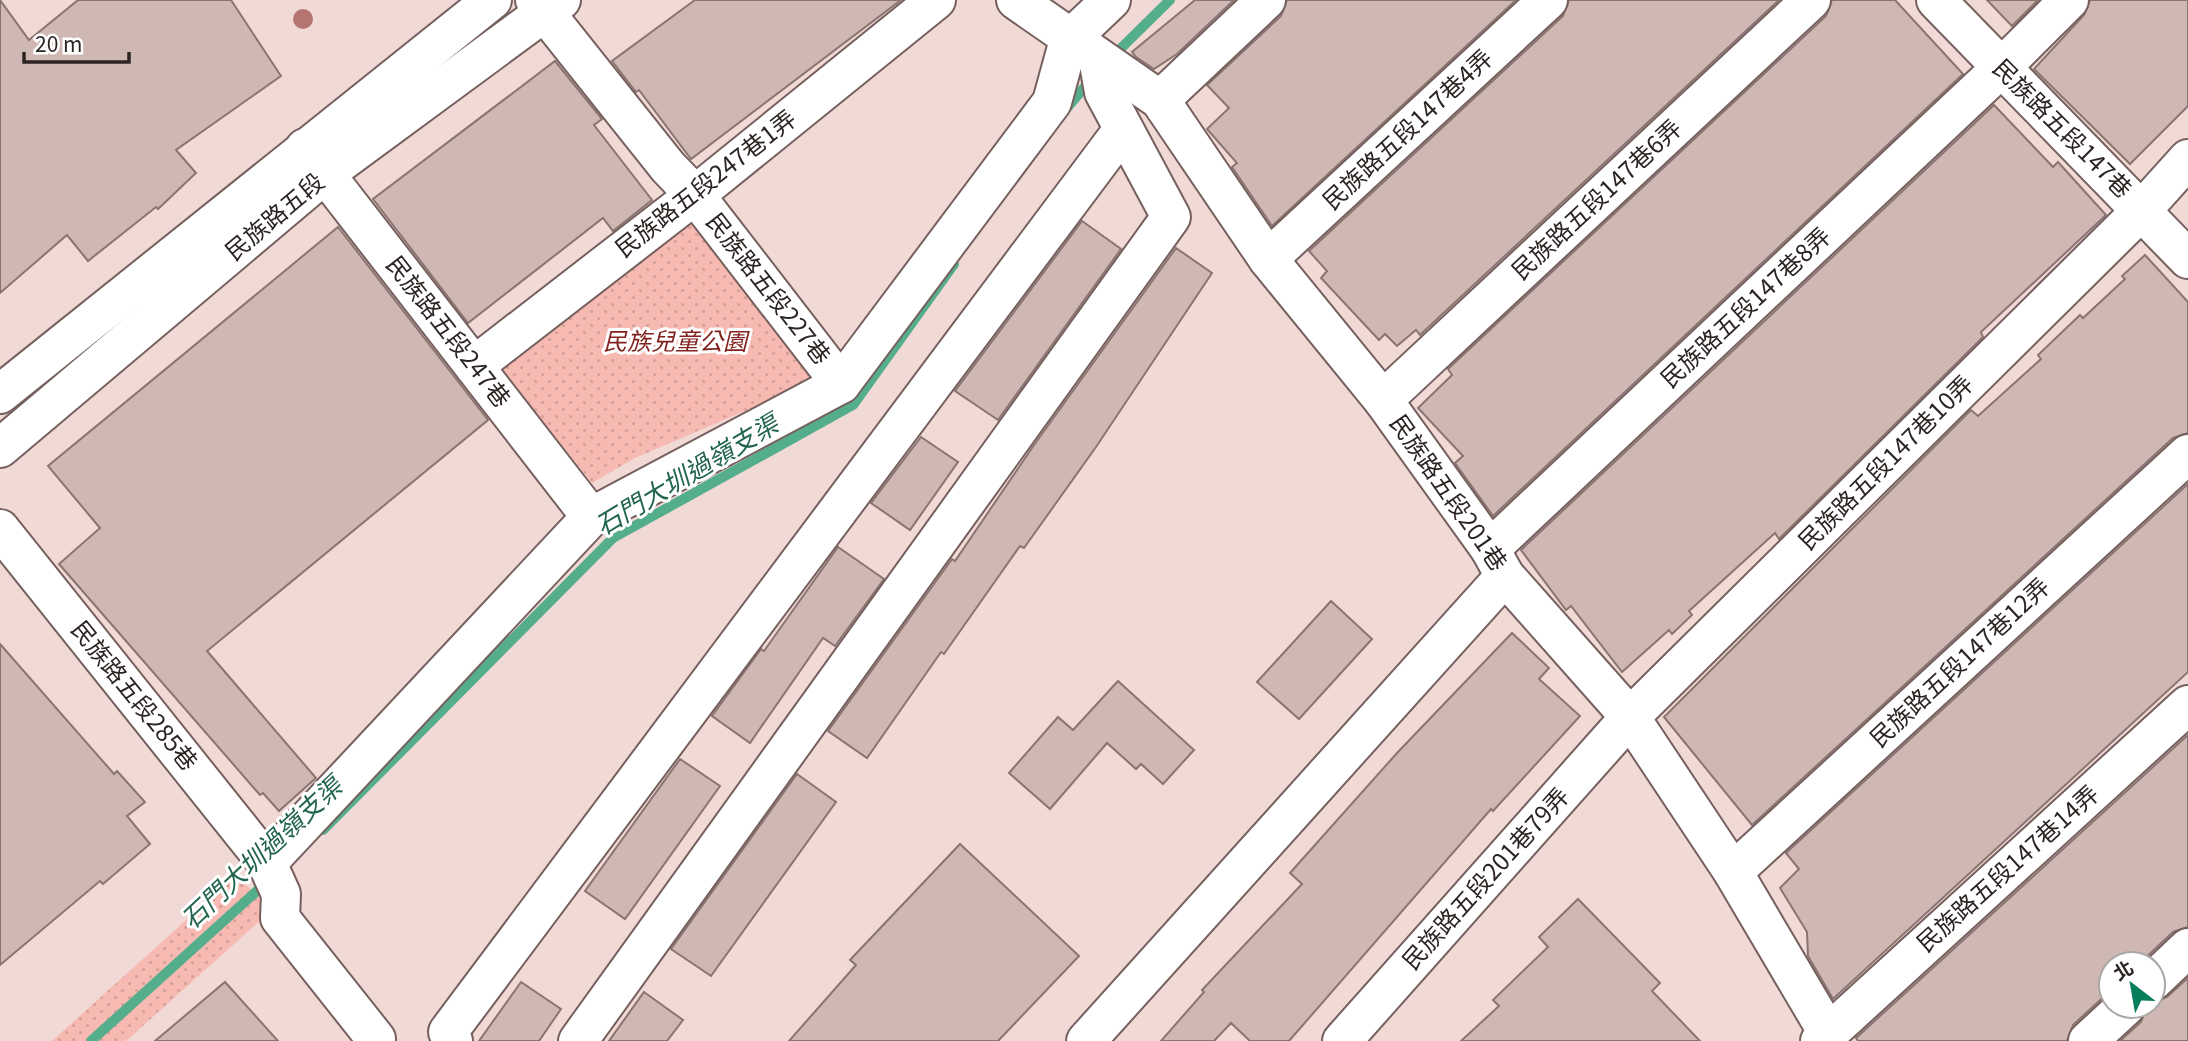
<svg xmlns="http://www.w3.org/2000/svg" width="2188" height="1041" font-family="Georgia,'Noto Sans TC',serif">
	<style>
		.park { fill: url(#park-dots) }
		.lines { fill: none; stroke-linecap: round; stroke-linejoin: round }
		.stream { stroke: #55ae8b; stroke-width: 10 }
		.building { fill: #cfb8b4; stroke: #8a7471; stroke-width: 2 }
		.minor-casing { stroke: #75605e; stroke-width: 42 }
		.major-casing { stroke: #75605e; stroke-width: 42 }
		.minor { stroke: #fff; stroke-width: 38 }
		.major { stroke: #fff; stroke-width: 38 }
		.tree { fill: #b47571 }
		.labels { text-anchor: middle; stroke-width: 6; stroke-linejoin: round; paint-order: stroke }
		.street-label { font-size: 24px; fill: #2c2422; stroke: #fff }
		.park-label { font-size: 24px; font-style: italic; fill: #82231f; stroke: #fff }
		.water-label { font-size: 26px; font-style: italic; fill: #22654d; stroke: #fff }
	</style>
	<defs>
		<pattern id="park-dots" width="8" height="8" patternUnits="userSpaceOnUse" patternTransform="scale(1.75)"><rect width="8" height="8" fill="#f7bab2"/><path d="M2 2h.1M6 6h.1" fill="none" stroke="#d4a099" stroke-width="1.8" stroke-linecap="round"/></pattern>
	</defs>
	<rect width="100%" height="100%" fill="#f1d9d6"/>
	<g class="park">
		<path d="M690 214 815 381 635 458 592 483 498 365Z"/>
		<path d="M236 875 272 910 126 1041H52Z"/>
	</g>
	<g class="lines">
		<g class="stream">
			<path d="M1112 57 1170 0"/>
			<path d="M1066 109 1094 76"/>
			<path d="M323 830 613 538 853 405 954 264"/>
			<path d="M91 1041 268 881"/>
		</g>
	</g>
	<g class="building">
		<path d="M0 0 29 40 78 0H231L281 76 176 150 196 173 158 209 156 207 88 261 67 235 0 293Z"/>
		<path d="M695 0H901L691 159 639 90 636 92 612 61Z"/>
		<path d="M1195 0H1234L1177 54 1154 69 1136 57 1132 52Z"/>
		<path d="M1287 0H1516L1272 226 1232 167 1237 163 1207 129 1229 108 1207 85 1281 16Z"/>
		<path d="M1569 0H1779L1420 335 1416 330 1397 346 1385 334 1379 340 1321 278 1327 271 1309 251 1563 16Z"/>
		<path d="M1832 0H1895L1963 74 1493 516 1455 463 1463 456 1418 408 1452 375 1448 369 1826 16Z"/>
		<path d="M1987 0H2038L2012 26Z"/>
		<path d="M2090 0H2188V106L2130 164 2034 69 2084 15Z"/>
		<path d="M555 61 602 119 594 125 652 200 613 231 603 218 468 323 373 199Z"/>
		<path d="M1994 105 2053 167 2058 162 2106 215 1981 332 1983 337 1779 539 1775 533 1689 611 1692 615 1672 634 1669 630 1622 672 1571 606 1566 610 1521 550Z"/>
		<path d="M1082 221 1121 249 998 420 955 391Z"/>
		<path d="M338 227 488 420 207 651 316 778 279 811 263 793 260 795 59 564 100 528 48 466Z"/>
		<path d="M1176 248 1212 273 1096 447 1024 548 1020 546 944 654 941 652 867 758 828 731 952 559 955 561 1034 445Z"/>
		<path d="M2145 255 2188 302V433L2173 438 1752 825 1664 717 1971 410 1978 416 2041 359 2038 355 2080 315 2083 318 2125 279 2122 276Z"/>
		<path d="M921 437 958 462 910 530 871 503Z"/>
		<path d="M2188 484V672L1833 999 1808 956 1807 932 1780 888 1799 869 1786 853Z"/>
		<path d="M838 547 884 579 835 646 823 638 750 743 712 716 761 649 764 651Z"/>
		<path d="M1331 601 1372 639 1299 719 1257 682Z"/>
		<path d="M1512 633 1549 668 1539 679 1580 716 1493 811 1491 809 1289 1041H1250L1231 1023 1214 1041H1161L1204 992 1202 990 1302 884 1290 873 1397 753Z"/>
		<path d="M0 644 114 774 117 771 145 802 127 816 150 844 103 884 100 881 0 965Z"/>
		<path d="M1118 681 1194 750 1163 784 1141 764 1136 769 1107 743 1050 809 1009 773 1058 717 1073 730Z"/>
		<path d="M2188 735V927L2173 932 2139 964H2111V990L2073 1025 2067 1041H1858L1856 1038Z"/>
		<path d="M680 759 720 786 625 919 585 891Z"/>
		<path d="M797 774 836 802 711 976 671 949Z"/>
		<path d="M960 844 1079 956 998 1041H789L856 965 850 960Z"/>
		<path d="M1578 899 1660 983 1652 991 1700 1041H1461L1499 1006 1493 1000 1548 947 1539 937Z"/>
		<path d="M2188 978V1041H2120L2141 1022 2147 1006 2167 997Z"/>
		<path d="M225 982 278 1041H155Z"/>
		<path d="M521 982 561 1009 539 1041H479Z"/>
		<path d="M644 992 683 1020 667 1041H609Z"/>
	</g>
	<g class="lines">
		<g class="minor-casing">
			<g id="minor">
				<path d="M535 0 668 167 695 195 841 384"/>
				<path d="M1016 0 1160 100 1268 259 1383 400 1490 549 1505 576 1630 717 1733 872 1828 1033"/>
				<path d="M1936 0 2188 259"/>
				<path d="M1160 100 1266 0"/>
				<path d="M305 148 591 517"/>
				<path d="M1268 259 1548 0"/>
				<path d="M474 366 695 195 936 0"/>
				<path d="M1383 400 1811 0"/>
				<path d="M0 529 267 863 281 894 280 918 376 1039 374 1041"/>
				<path d="M1490 549 2001 68 2069 0"/>
				<path d="M267 863 591 517 841 384 1052 102 1069 40 1111 0"/>
				<path d="M1733 872 2188 454"/>
				<path d="M2153 981 2188 948"/>
				<path d="M453 1041 448 1032 1122 131"/>
				<path d="M578 1041 1171 217 1104 92 1098 58"/>
				<path d="M1086 1041 1505 576"/>
				<path d="M1342 1041 1630 717 2142 210 2188 159"/>
				<path d="M1820 1041 2188 705"/>
				<path d="M2088 1041 2126 1006"/>
			</g>
		</g>
		<g class="major-casing">
			<g id="major">
				<path d="M0 394 492 0"/>
				<path d="M0 448 326 173 561 0"/>
			</g>
		</g>
		<use href="#minor" class="minor"/>
		<use href="#major" class="major"/>
	</g>
	<circle class="tree" cx="303" cy="19" r="10"/>
	<g class="labels">
		<g class="street-label">
			<text transform="translate(2062 129) rotate(45)" y="8">民族路五段147巷</text>
			<text transform="translate(1408 130) rotate(-43)" y="8">民族路五段147巷4弄</text>
			<text transform="translate(706 184) rotate(-38)" y="8">民族路五段247巷1弄</text>
			<text transform="translate(1597 200) rotate(-43)" y="8">民族路五段147巷6弄</text>
			<text transform="translate(275 217) rotate(-40)" y="8">民族路五段</text>
			<text transform="translate(768 289) rotate(52)" y="8">民族路五段227巷</text>
			<text transform="translate(1746 308) rotate(-43)" y="8">民族路五段147巷8弄</text>
			<text transform="translate(448 332) rotate(52)" y="8">民族路五段247巷</text>
			<text transform="translate(1886 463) rotate(-45)" y="8">民族路五段147巷10弄</text>
			<text transform="translate(1448 493) rotate(55)" y="8">民族路五段201巷</text>
			<text transform="translate(1960 663) rotate(-43)" y="8">民族路五段147巷12弄</text>
			<text transform="translate(134 696) rotate(51)" y="8">民族路五段285巷</text>
			<text transform="translate(2008 869) rotate(-42)" y="8">民族路五段147巷14弄</text>
			<text transform="translate(1486 879) rotate(-48)" y="8">民族路五段201巷79弄</text>
		</g>
		<g class="park-label">
			<text x="675" y="350">民族兒童公園</text>
		</g>
		<g class="water-label">
			<text transform="translate(687 475) rotate(-31)" y="9">石門大圳過嶺支渠</text>
			<text transform="translate(262 853) rotate(-43)" y="9">石門大圳過嶺支渠</text>
		</g>
	</g>
	<g transform="translate(2132 985) rotate(329)"><circle r="33" fill="#ffffff" stroke="#aba7a7" stroke-width="2"/>
	<path d="M0-5L12 26L0 18L-12 26Z" fill="#077e5c"/>
	<text y="-10" font-size="19" font-weight="bold" text-anchor="middle" fill="#2c2422">北</text>
	</g>
	<path d="M24 52v10h105v-10" fill="none" stroke="#2c2422" stroke-width="3.5"/>
	<text x="35" y="52" font-size="21" fill="#2c2422" stroke="#ffffff" stroke-width="5" paint-order="stroke">20 m</text>
</svg>
